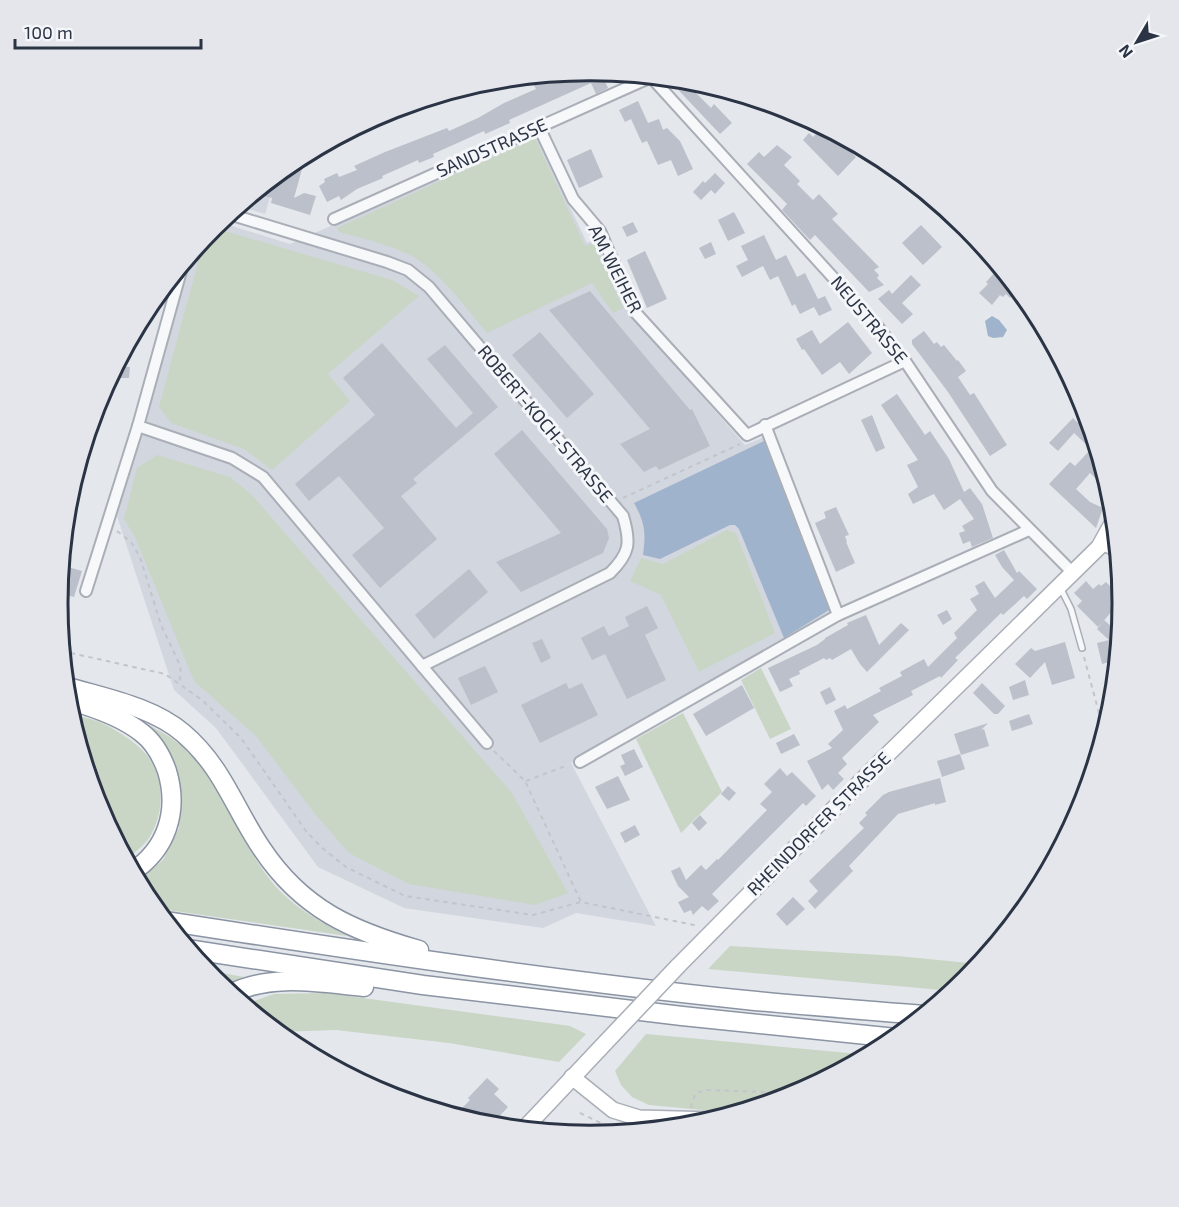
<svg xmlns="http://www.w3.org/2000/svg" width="1179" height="1207" font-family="'Exo 2',sans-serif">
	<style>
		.built { fill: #d2d6de }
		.green { fill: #c9d6c5 }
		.water { fill: #9fb4cc }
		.building { fill: #bbc0ca }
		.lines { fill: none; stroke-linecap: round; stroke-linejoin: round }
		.lane-casing { stroke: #a9aeb7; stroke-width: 8 }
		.street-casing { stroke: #a9aeb7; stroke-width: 14 }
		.secondary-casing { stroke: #a9aeb7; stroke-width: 18 }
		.highway-casing { stroke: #8b94a3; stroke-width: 21 }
		.path { stroke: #c2c5cb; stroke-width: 2; stroke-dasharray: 4.5 4.5; stroke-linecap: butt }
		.lane { stroke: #f7f8fa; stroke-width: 5 }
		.street { stroke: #f7f8fa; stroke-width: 10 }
		.secondary { stroke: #fff; stroke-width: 15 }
		.highway { stroke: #fff; stroke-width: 18 }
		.secondary-bridge-casing { stroke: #a9aeb7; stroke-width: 18; stroke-linecap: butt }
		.secondary-bridge { stroke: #fff; stroke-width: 15 }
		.labels { text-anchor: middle; stroke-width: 6; stroke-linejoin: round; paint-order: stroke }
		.street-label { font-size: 18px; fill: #2b3445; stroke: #f4f6f9 }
		.rim { fill: none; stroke: #2b3445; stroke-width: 3 }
	</style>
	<rect width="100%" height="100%" fill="#e4e7ec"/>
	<g class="built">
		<path d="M536 135 587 243 596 239 631 316 745 445 767 436 834 611 571 763 656 926 576 913 543 928 404 908 318 867 216 728 174 690 114 507 175 273 213 227 219 222 290 244Z"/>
		<path d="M277 174 265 214 238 206Z"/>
	</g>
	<g class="green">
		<path d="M535 138 585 246 594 243 623 308 613 313 592 283 487 333C465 307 445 278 417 259 398 247 361 238 339 232L337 228Z"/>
		<path d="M218 229 392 280 419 296 328 374 350 401 272 470 244 449 171 423 159 407 204 240Z"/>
		<path d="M157 455 230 477 251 494 512 793 568 893 535 905 409 884 349 853 315 814 256 736 194 681 135 537 124 519 137 468Z"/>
		<path d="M727 530 736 533 775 633 699 672 661 595 630 581 641 558 663 564Z"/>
		<path d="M761 668 791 729 770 739 741 680Z"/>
		<path d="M683 713 722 792 681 833 636 739Z"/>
		<path d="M69 714C78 716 88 718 97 721 112 727 140 744 149 758 165 782 164 814 149 838 144 846 133 853 126 860L97 807Z"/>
		<path d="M140 721C155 728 170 736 183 747 228 787 240 852 283 894 302 912 324 924 347 936L154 908 137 882 163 860 179 828 181 790 170 757Z"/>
		<path d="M730 946 898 956 979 964 966 980 952 991 708 969Z"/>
		<path d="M205 970 244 977 223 988Z"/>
		<path d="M326 993 570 1026 586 1034 559 1062 449 1043 336 1030 276 1032 243 1005 274 994Z"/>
		<path d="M646 1034 870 1055 793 1096 750 1109 703 1110 649 1105 632 1097 621 1085 615 1071Z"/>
	</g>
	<g class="water">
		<path d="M992 316 999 320 1007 330 1003 337 993 338 988 336 985 321Z"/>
		<path d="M764 441 829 610 784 638 739 529 735 525H730L660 559 643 555C646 532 645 523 634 503Z"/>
	</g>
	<g class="building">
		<path d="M590 71 617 74 604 79 608 88 596 94 591 83 509 120 510 123 485 134 484 131 433 154 434 157 419 163 418 160 382 176 383 178 357 189 341 200 339 196 327 202 319 186 325 182 324 179 337 173 339 177 357 170 354 166 385 152 447 128 449 131 478 118 504 103 536 89 534 85 559 74Z"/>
		<path d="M668 79 697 82 691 88 711 108 714 104 732 123 720 134Z"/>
		<path d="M638 101 648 123 659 119 663 130 667 128 680 141 693 169 678 176 671 160 658 165 647 141 642 143 631 119 625 122 619 110Z"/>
		<path d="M823 127 850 142 845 146 856 157 838 176 803 140 809 133 813 137Z"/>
		<path d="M777 145 792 157 784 165 800 181 797 184 813 200 819 194 838 214 832 219 879 267 874 270 879 275 877 278 884 285 869 292 815 235 810 240 782 210 787 204 747 164 759 152 764 157Z"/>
		<path d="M591 149 603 177 579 188 567 160Z"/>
		<path d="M289 164 302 169 294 198 304 193 316 196 310 215 271 203 272 198 254 193Z"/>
		<path d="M715 173 725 183 715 194 711 190 701 200 693 192 703 181 705 183Z"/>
		<path d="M734 212 745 233 728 241 718 220Z"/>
		<path d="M633 222 638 232 627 237 622 227Z"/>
		<path d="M921 225 942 247 923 265 902 243Z"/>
		<path d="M764 235 776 260 786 255 797 277 805 273 818 299 825 296 832 310 819 316 814 307 800 314 795 304 792 306 778 276 770 280 763 266 742 277 736 266 748 260 741 246Z"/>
		<path d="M711 242 716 254 705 259 699 248Z"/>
		<path d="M645 251 667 299 647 308 627 260Z"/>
		<path d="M999 268 1017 290 1010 298 1006 294 1003 297 1000 295 992 305 979 293 988 284 986 282Z"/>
		<path d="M911 275 921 285 902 303 913 314 902 324 878 299 889 290 892 294Z"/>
		<path d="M590 291 690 410 692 409 710 446 659 470 656 466 644 472 620 444 650 429 549 310Z"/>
		<path d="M848 322 872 353 849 374 840 362 822 375 804 349 802 350 796 339 812 330 820 344Z"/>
		<path d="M924 331 934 344 937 342 941 347 944 345 957 361 958 360 966 371 958 377 970 395 974 393 1007 445 990 456 948 392 912 344V340Z"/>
		<path d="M540 332 594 394 567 418 512 355Z"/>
		<path d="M382 343 456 428 473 413 427 359 445 345 498 407 413 479 417 483 401 496 437 539 380 588 352 555 384 528 339 476 309 501 295 484 375 415 343 378Z"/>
		<path d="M120 366 130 367 129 378H119Z"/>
		<path d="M897 394 925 435 930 431 949 459 964 492 970 488 982 504 993 538 972 547 970 541 963 544 959 533 965 531 962 526 974 519 960 499 944 510 934 494 913 504 908 494 918 487 907 465 918 460 881 405Z"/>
		<path d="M1086 414 1109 491 1090 473 1076 489 1090 502 1103 508 1096 528 1049 484 1070 462 1075 466 1091 449 1074 433 1058 451 1049 443 1073 418 1078 423Z"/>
		<path d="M872 415 885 448 876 452 861 420Z"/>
		<path d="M522 430 607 529 609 538 603 553 521 592 496 562 561 533 494 454Z"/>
		<path d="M836 507 849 535 845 536 847 542H846L855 563 836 572 815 523 826 518 824 512Z"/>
		<path d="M1004 550 1017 573 1019 571 1037 589 1027 599 1024 596 1003 615 1001 613 955 658 958 660 941 678 940 676 911 691 913 695 873 715 879 722 842 758 847 764 838 773 844 779 833 790 828 784 822 790 807 761 832 748 828 744 843 730 834 711 845 705 847 709 881 691 879 688 902 676 900 672 924 659 928 667 957 638 954 633 977 610 970 599 979 594 975 586 984 581 995 598 1014 580 1002 567 995 555Z"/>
		<path d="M61 565 82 571 74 597 59 593Z"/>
		<path d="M469 569 488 592 434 639 415 615Z"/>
		<path d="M1119 578 1122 600 1098 627 1077 606 1082 601 1074 593 1086 581 1093 589 1099 584 1101 586 1106 582 1111 587Z"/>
		<path d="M647 606 658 628 645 635 666 680 627 699 605 654 592 660 581 638 604 626 609 636 629 626 625 617Z"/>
		<path d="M947 610 952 619 943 625 937 615Z"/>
		<path d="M866 615 879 645 901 623 909 630 867 672 860 664 851 649 832 660 830 658 826 660 824 658 799 671 800 674 789 679 793 686 780 692 768 668 817 645 825 639V638L848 625 847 623Z"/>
		<path d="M1104 620 1113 628 1111 629 1117 653 1116 660 1102 664 1097 643 1109 640 1097 629Z"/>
		<path d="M542 639 551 658 541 663 532 643Z"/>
		<path d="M1065 642 1075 678 1052 685 1045 662 1030 678 1015 664 1031 648 1035 651Z"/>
		<path d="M485 666 498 692 471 705 458 678Z"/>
		<path d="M1025 680 1029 695 1013 700 1009 687Z"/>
		<path d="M566 683 569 689 582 683 598 715 540 743 521 705Z"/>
		<path d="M982 683 1005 706 998 714H994L973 693Z"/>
		<path d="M742 685 754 708 706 736 693 714Z"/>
		<path d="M830 687 836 700 826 705 820 692Z"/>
		<path d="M1029 714 1033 724 1012 731 1009 721Z"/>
		<path d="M988 723 981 730 984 729 989 746 961 755 954 734Z"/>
		<path d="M794 734 800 745 781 754 776 743Z"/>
		<path d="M634 749 643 767 625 776 620 766 625 764 621 755Z"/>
		<path d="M960 754 965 769 942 777 937 761Z"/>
		<path d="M780 768 787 776 792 772 816 796 806 806 803 803 712 894 719 901 708 911 702 906 693 915 691 910 684 913 678 902 689 897 678 886 671 871 680 867 686 880 701 865 706 870 717 859 718 860 767 810 760 804 772 792 764 784Z"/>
		<path d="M618 776 630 800 607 809 595 787Z"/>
		<path d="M940 778 946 802 935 805V803L898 814 849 866 853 871 815 909 808 901 818 891 809 881 864 828 859 823 867 815 865 813 883 795 889 792Z"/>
		<path d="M728 786 736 793 729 801 721 794Z"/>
		<path d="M700 815 707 823 699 831 692 823Z"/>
		<path d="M635 825 640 835 625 843 620 833Z"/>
		<path d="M793 897 805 909 787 926 776 914Z"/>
		<path d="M487 1078 499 1089 494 1094 508 1107 490 1126 465 1120 458 1112 470 1100 468 1098Z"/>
	</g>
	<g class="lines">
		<g class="lane-casing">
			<g id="lane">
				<path d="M1100 547 1117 554"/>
				<path d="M1060 587 1071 609 1082 648"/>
			</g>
		</g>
		<g class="street-casing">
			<g id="street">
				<path d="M651 77 878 327 905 361 992 491 1073 573"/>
				<path d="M539 127 573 199 600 231 635 312 747 435 905 361"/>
				<path d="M334 219 651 77"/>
				<path d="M956 219 978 241"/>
				<path d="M183 264 138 426 232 458 263 477 422 666 610 573C630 553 631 543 623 516L429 287 408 270 387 262 229 214"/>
				<path d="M765 425 838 615"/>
				<path d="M86 591 138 426"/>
				<path d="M422 666 487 743"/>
				<path d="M580 762 838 615 1029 530"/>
			</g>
		</g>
		<g class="secondary-casing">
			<g id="secondary">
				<path d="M678 966 885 757 1099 547 1114 520"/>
				<path d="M572 1077 613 1110 639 1118 714 1120"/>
				<path d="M524 1129 606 1042"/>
			</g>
		</g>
		<g class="highway-casing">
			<g id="highway">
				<path d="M65 686C104 698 151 706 183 733 223 767 234 808 262 849 302 909 352 931 419 950"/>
				<path d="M71 701C96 708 122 717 142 733 155 743 162 757 167 771 179 811 167 849 132 872"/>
				<path d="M165 921C358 951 552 980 746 1000 805 1006 864 1010 923 1015"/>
				<path d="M187 949 423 985 682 1016 896 1038"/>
				<path d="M230 994C272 973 320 983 364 987"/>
			</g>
		</g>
		<g class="path">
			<path d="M623 498 740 444"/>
			<path d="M117 531 131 542 140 557 161 625 180 665 181 674 179 682"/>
			<path d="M62 651 165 674 202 700 241 738 306 831 321 847 346 867 405 896 533 915 581 902 699 926"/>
			<path d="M1084 657 1104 732"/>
			<path d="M494 751 525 781 581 902"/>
			<path d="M526 781 568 765"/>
			<path d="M691 1108 692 1102 696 1093 706 1090 797 1093"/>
			<path d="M580 1113 607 1126 628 1132"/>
		</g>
		<use href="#lane" class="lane"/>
		<use href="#street" class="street"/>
		<use href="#secondary" class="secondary"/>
		<use href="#highway" class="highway"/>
		<g class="secondary-bridge-casing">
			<path id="secondary-bridge" d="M606 1042 678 966"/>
		</g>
		<use href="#secondary-bridge" class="secondary-bridge"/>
	</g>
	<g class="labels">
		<g class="street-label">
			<text transform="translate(492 148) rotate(-24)" y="6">SANDSTRASSE</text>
			<text transform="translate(615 269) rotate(63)" y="6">AM WEIHER</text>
			<text transform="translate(869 320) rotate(50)" y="6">NEUSTRASSE</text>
			<text transform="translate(545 424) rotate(50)" y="6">ROBERT-KOCH-STRASSE</text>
			<text transform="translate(819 824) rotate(-45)" y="6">RHEINDORFER STRASSE</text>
		</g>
	</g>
	<path d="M0 0H1179V1207H0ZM68 603a522 522 0 1 1 1044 0a522 522 0 1 1-1044 0Z" fill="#e4e6eb" fill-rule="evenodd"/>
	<path class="rim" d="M68 603a522 522 0 1 1 1044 0a522 522 0 1 1-1044 0Z"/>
	<g transform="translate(1137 42) rotate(231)" stroke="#f4f6f9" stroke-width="4.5" paint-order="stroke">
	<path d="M0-4.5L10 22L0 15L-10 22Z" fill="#2b3445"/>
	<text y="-9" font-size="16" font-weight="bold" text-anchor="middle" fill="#2b3445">N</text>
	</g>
	<path d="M15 39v9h186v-9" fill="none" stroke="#2b3445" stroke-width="3"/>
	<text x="24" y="39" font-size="18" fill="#2b3445" stroke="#f4f6f9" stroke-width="4.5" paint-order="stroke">100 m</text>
</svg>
